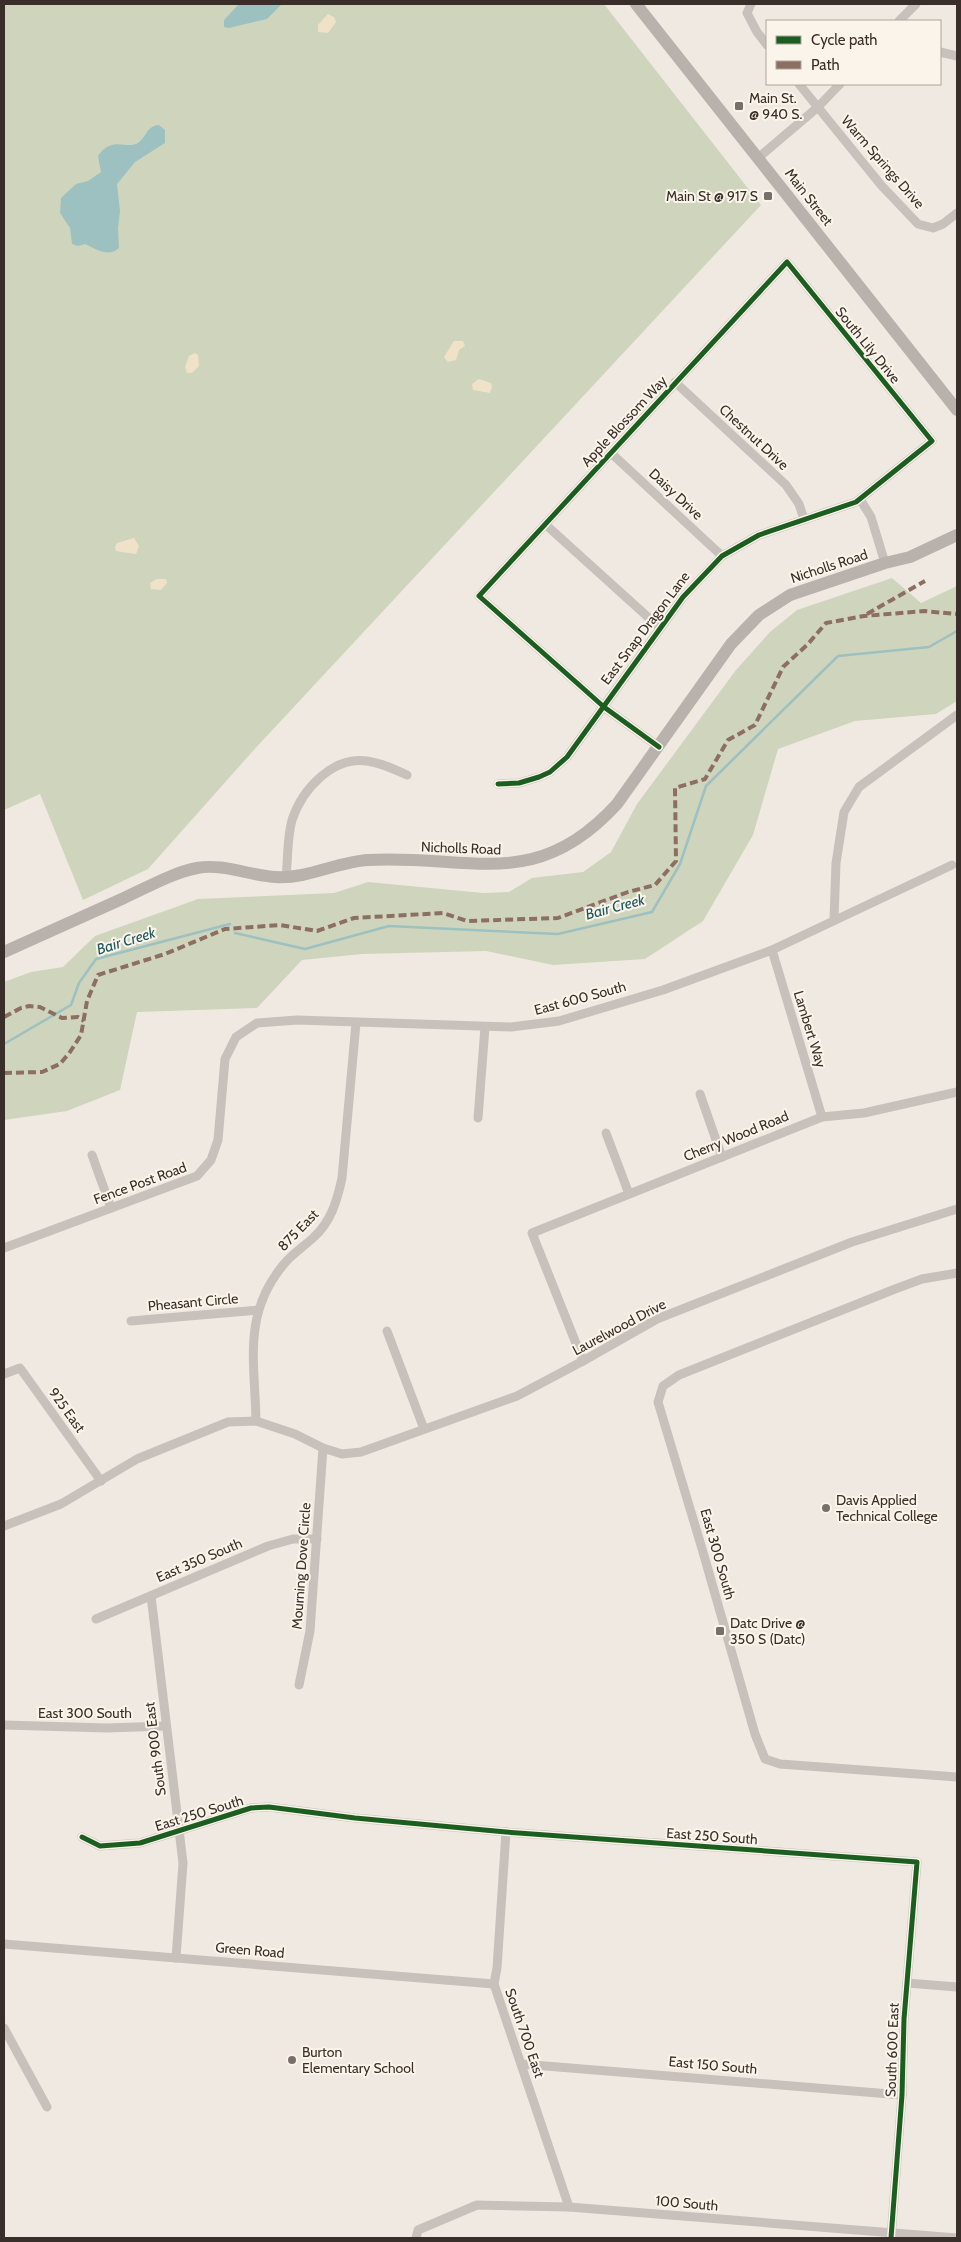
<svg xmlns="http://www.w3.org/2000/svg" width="961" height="2242" font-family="Cabin,sans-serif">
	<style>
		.green { fill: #cfd5bc }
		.sand { fill: #f0e2c8 }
		.water { fill: #9dc0c1 }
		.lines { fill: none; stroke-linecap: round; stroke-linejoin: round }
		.stream { stroke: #9dc0c1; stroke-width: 2.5 }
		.street { stroke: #c8c1bb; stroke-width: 9 }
		.secondary { stroke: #b9b1ab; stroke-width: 12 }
		.quiet { stroke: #8d6e63; stroke-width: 4; stroke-dasharray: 8 4; stroke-linecap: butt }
		.cycleway-casing { stroke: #fbf4ea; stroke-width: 8 }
		.cycleway { stroke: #1b5e20; stroke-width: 5 }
		.poi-dot { fill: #796f6a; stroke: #fbf4ea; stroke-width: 2 }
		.labels { text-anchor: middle; stroke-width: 4; stroke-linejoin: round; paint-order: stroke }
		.poi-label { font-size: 14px; fill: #392e29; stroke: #fbf4ea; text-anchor: start }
		.street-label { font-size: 14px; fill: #392e29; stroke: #fbf4ea }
		.water-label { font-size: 15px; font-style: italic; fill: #1b575e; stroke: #fbf4ea }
	</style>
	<rect width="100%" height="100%" fill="#efe9e2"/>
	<g class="green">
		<path d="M4 4H604L761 205 252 752 148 869 83 900 40 794 4 810Z"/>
		<path d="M892 578 921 603 957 586V701L936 714 855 721 778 749 753 835 703 921 645 959 553 965 486 951 362 954 302 960 257 1008 137 1012 120 1090 67 1111 4 1120V982L31 972 63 967 95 936 198 899 334 893 368 882 483 893 509 892 532 878 583 872 611 852 637 804 736 670 770 632 797 610Z"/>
	</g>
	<g class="sand">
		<path d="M328 14 334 17 336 22 328 33 318 32V25Z"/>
		<path d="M454 341H463L465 346 459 350 456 360 448 362 444 357Z"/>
		<path d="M195 353 198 355 199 366 192 373H187L185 367 189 356Z"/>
		<path d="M479 379 491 383 492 387 490 393 473 390 472 384Z"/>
		<path d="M134 538 139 546 136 554 116 551 115 547 117 543Z"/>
		<path d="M157 579H166L167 583 161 590 151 589 150 583Z"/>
	</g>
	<g class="water">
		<path d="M239 4H282L267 19 229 28 224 27V20Z"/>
		<path d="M159 125 165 130V143L135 162 117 184 120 211 118 228 119 248C109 258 96 249 85 244L78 246 72 244 70 228 60 213 61 198 76 184 88 181 101 172 98 156C112 135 127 150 138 143 147 137 146 126 159 125Z"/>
	</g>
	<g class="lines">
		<g class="stream">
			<path d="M235 933 305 949 389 926 558 934 652 912 680 864 706 786 838 656 929 647 957 631"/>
			<path d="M4 1044 71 1005 79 983 96 959 230 924"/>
		</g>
		<g class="street">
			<path d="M751 4 747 13 757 32 767 45"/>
			<path d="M899 21 916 4"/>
			<path d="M940 52 957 56"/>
			<path d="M799 84 881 185 918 224 933 228 943 224 957 213"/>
			<path d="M758 158 818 107 840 84"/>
			<path d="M675 382 786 485 799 504 804 519"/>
			<path d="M611 453 722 556"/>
			<path d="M860 499 871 517 885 563"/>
			<path d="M545 524 660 628"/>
			<path d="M498 784 519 783 539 777 550 772 567 757 683 597 722 556 759 535 856 502 932 441 787 262 479 596 604 707 659 747"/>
			<path d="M286 877C288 859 287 838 292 820 302 790 332 756 367 761 381 763 394 769 407 775"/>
			<path d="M834 919 836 863 844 812 859 787 957 715"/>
			<path d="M772 950 822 1117"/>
			<path d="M700 1094 722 1157"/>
			<path d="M478 1118 485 1027"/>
			<path d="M606 1133 629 1194"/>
			<path d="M92 1155 111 1208"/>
			<path d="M4 1248 197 1176 211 1160 218 1140 225 1059 236 1037 257 1023 297 1020 511 1027 559 1021 663 990 772 950 952 865"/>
			<path d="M957 1273 922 1279 895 1289 679 1375 663 1386 658 1402 703 1552 755 1734 765 1759 780 1764 957 1777"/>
			<path d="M131 1321 258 1310"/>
			<path d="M387 1331 424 1429"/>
			<path d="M583 1361 532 1233 822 1117 864 1113 957 1092"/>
			<path d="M4 1374 20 1368 101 1481"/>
			<path d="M256 1421C255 1362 242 1314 284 1264 292 1254 303 1247 313 1238 331 1222 337 1201 342 1178L356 1023"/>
			<path d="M4 1526 61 1504 137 1459 228 1422 256 1421 295 1434 323 1448 342 1454 361 1452 517 1396 583 1361 657 1319 852 1242 957 1209"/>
			<path d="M151 1596 183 1863 176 1958"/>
			<path d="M96 1619 268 1546 293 1539H317"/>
			<path d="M299 1685 310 1631 323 1448"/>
			<path d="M4 1725 107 1728 166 1726"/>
			<path d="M506 1832 497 1968 494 1984 569 2207"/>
			<path d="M82 1837 100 1846 140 1843 251 1808 269 1807 355 1818 506 1832 917 1862 904 2019 902 2095 891 2238"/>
			<path d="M4 1944 494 1984"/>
			<path d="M907 1983 957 1987"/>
			<path d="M4 2028 47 2107"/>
			<path d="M521 2064 902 2095"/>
			<path d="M416 2238 418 2230 477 2205 569 2207 957 2238"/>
		</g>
		<g class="secondary">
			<path d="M636 4 957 410"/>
			<path d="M4 952C44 934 84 916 124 898 148 887 172 873 197 868 224 863 250 876 276 877 308 879 336 862 368 860 470 854 535 894 617 804L731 644 759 615 790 595 885 563 910 557 957 535"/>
		</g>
		<g class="quiet">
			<path d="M867 614 925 581"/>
			<path d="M4 1017 21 1008 29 1006 40 1007 62 1018 78 1017 84 1021"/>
			<path d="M4 1073 42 1072 60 1064 70 1052 81 1035 87 1001 98 975 165 954 225 929 280 925 317 931 354 918 443 913 467 921 558 918 628 892 655 885 676 861 675 788 705 779 728 740 755 725 783 667 808 644 826 623 864 616 924 611 957 614"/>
		</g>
		<g class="cycleway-casing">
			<g id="cycleway">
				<path d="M498 784 519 783 539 777 550 772 567 757 683 597 722 556 759 535 856 502 932 441 787 262 479 596 604 707 659 747"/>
				<path d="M82 1837 100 1846 140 1843 251 1808 269 1807 355 1818 506 1832 917 1862 904 2019 902 2095 891 2238"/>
			</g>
		</g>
		<use href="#cycleway" class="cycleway"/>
	</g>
	<g class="poi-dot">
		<rect x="734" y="101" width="10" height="10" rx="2.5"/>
		<rect x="763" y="191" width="10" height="10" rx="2.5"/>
		<circle cx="826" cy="1508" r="5"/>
		<rect x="715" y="1626" width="10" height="10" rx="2.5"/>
		<circle cx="292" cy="2060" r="5"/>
	</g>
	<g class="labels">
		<g class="poi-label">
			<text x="749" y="103">Main St.<tspan x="749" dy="16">@ 940 S.</tspan></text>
			<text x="758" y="201" text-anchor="end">Main St @ 917 S</text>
			<text x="836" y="1505">Davis Applied<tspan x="836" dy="16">Technical College</tspan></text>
			<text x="730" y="1628">Datc Drive @<tspan x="730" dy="16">350 S (Datc)</tspan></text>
			<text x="302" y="2057">Burton<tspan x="302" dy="16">Elementary School</tspan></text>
		</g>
		<g class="street-label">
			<text transform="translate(883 162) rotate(49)" y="5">Warm Springs Drive</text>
			<text transform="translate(809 197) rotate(52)" y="5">Main Street</text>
			<text transform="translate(868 345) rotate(51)" y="5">South Lily Drive</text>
			<text transform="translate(624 421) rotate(-47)" y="5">Apple Blossom Way</text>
			<text transform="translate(754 437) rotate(43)" y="5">Chestnut Drive</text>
			<text transform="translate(676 494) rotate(43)" y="5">Daisy Drive</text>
			<text transform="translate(829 566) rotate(-18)" y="5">Nicholls Road</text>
			<text transform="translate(645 628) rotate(-53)" y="5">East Snap Dragon Lane</text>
			<text transform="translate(461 848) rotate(2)" y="5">Nicholls Road</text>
			<text transform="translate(580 998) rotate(-15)" y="5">East 600 South</text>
			<text transform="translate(810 1029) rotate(73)" y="5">Lambert Way</text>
			<text transform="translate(736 1136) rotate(-22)" y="5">Cherry Wood Road</text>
			<text transform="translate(140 1183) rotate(-20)" y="5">Fence Post Road</text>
			<text transform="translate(298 1230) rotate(-46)" y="5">875 East</text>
			<text transform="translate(193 1302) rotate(-5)" y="5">Pheasant Circle</text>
			<text transform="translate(619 1327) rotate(-28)" y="5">Laurelwood Drive</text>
			<text transform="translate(67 1410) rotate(54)" y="5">925 East</text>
			<text transform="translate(718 1554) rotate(74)" y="5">East 300 South</text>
			<text transform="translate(199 1560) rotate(-23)" y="5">East 350 South</text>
			<text transform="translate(301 1566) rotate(-86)" y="5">Mourning Dove Circle</text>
			<text x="85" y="1718">East 300 South</text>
			<text transform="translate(155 1749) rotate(-97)" y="5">South 900 East</text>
			<text transform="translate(199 1813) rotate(-17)" y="5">East 250 South</text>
			<text transform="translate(712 1836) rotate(4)" y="5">East 250 South</text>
			<text transform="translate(250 1950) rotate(5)" y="5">Green Road</text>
			<text transform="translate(525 2033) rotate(71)" y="5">South 700 East</text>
			<text transform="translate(892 2050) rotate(-88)" y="5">South 600 East</text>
			<text transform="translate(713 2065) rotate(5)" y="5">East 150 South</text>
			<text transform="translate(687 2203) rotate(5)" y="5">100 South</text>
		</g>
		<g class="water-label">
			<text transform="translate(615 907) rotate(-15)" y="5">Bair Creek</text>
			<text transform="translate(126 941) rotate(-17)" y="5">Bair Creek</text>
		</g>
	</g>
	<rect width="961" height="2242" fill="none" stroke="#392e29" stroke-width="10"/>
	<rect x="766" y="20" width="175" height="65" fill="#fbf4ea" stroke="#ada59d"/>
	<rect x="776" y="36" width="25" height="8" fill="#1b5e20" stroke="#ada59d"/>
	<text x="811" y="45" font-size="15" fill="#392e29">Cycle path</text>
	<rect x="776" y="61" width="25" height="8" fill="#8d6e63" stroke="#ada59d"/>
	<text x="811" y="70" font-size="15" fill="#392e29">Path</text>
</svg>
